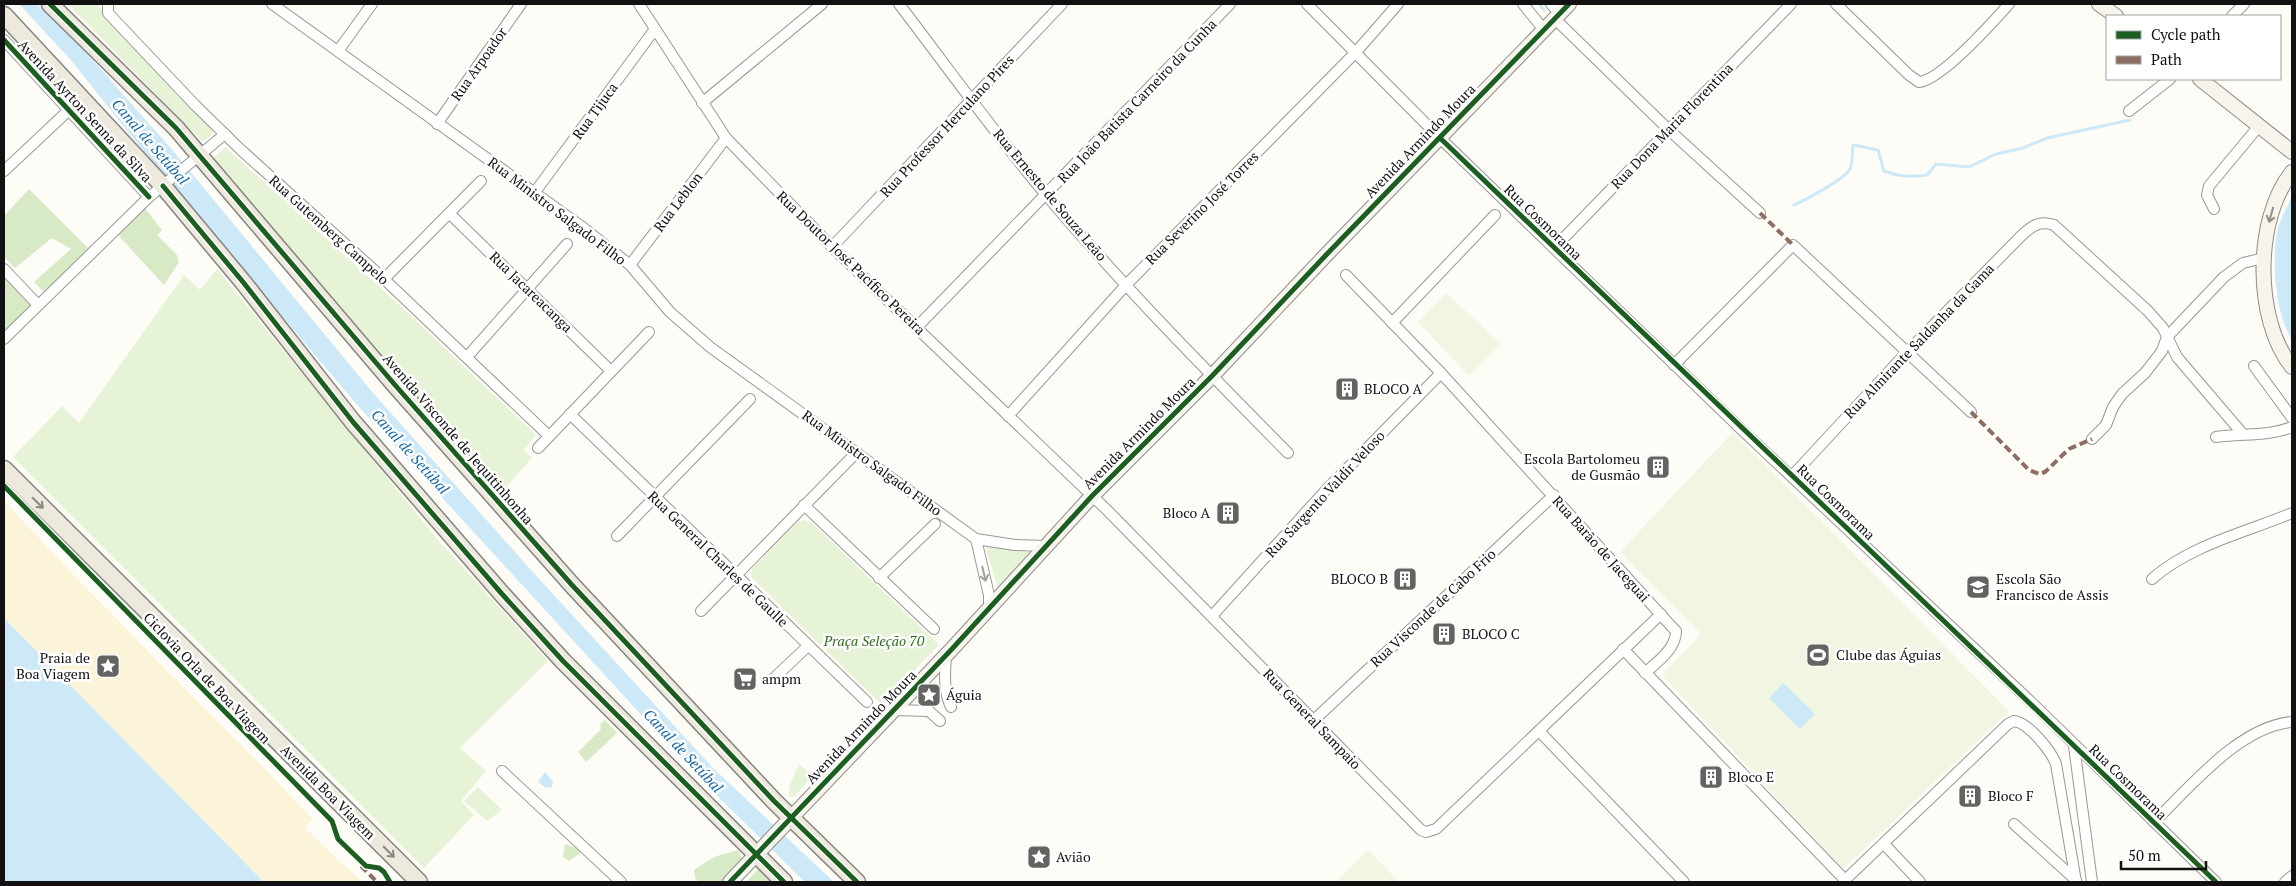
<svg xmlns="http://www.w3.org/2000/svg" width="2296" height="886" font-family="'PT Serif',serif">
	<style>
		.green { fill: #e7f3d7 }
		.forest { fill: #d8eac5 }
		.sand { fill: #fcf4d9 }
		.pitch { fill: #f0f6e1 }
		.water { fill: #cde8f7 }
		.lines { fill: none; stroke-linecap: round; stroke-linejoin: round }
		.stream { stroke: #cde8f7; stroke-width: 3 }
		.street-casing { stroke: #979795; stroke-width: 12 }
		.secondary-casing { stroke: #8e8d8b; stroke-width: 16 }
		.primary-casing { stroke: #858482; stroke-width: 19 }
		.street { stroke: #fffffe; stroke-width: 10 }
		.secondary { stroke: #f6f4eb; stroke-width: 14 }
		.primary { stroke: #ede9dc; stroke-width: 16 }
		.quiet { stroke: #8d6e63; stroke-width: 4; stroke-dasharray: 8 4; stroke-linecap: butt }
		.cycleway-casing { stroke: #fff; stroke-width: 8 }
		.cycleway { stroke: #1b5e20; stroke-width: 5 }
		.oneway { stroke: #8f8e89 }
		.oneway2 { stroke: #8a8881 }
		.oneway3 { stroke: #a0a09f }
		.labels { text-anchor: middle; stroke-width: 5; stroke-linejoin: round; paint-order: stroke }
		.street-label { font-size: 14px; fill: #111; stroke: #fff }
		.poi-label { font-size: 14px; fill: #111; stroke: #fff; text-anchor: start }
		.park-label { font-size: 14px; font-style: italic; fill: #2f6b1f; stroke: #fff }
		.water-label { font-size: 15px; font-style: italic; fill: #1768a6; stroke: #fff }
	</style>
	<rect width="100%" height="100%" fill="#fdfcf7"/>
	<g class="green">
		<path d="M68 4H97L213 128C213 135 207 139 202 141Z"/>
		<path d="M225 147 396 302 536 435 524 450 532 458 501 493 213 159Z"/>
		<path d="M217 269 438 540 548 661 460 748 486 771 461 801 474 815 424 868 13 457 62 406 79 423 184 275 200 290Z"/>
		<path d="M804 520 812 523 937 643 938 646 881 704 752 578 751 573 753 568 797 522Z"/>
		<path d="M990 544 1032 553 998 589 986 549Z"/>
		<path d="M932 688 935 689 936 700 924 701 923 698Z"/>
		<path d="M799 764 812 776 795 796 789 797V787Z"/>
		<path d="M478 787 502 810 487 821 464 801Z"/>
	</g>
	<g class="forest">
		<path d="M29 189 90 250 45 293 34 282 71 249 52 238 15 268 4 257V216Z"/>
		<path d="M144 207 162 230 157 235 177 255 179 262 164 285 117 234Z"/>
		<path d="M4 276 32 306 4 333Z"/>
		<path d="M605 720 617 733 586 762 578 752 601 729 600 724Z"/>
		<path d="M565 844 580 849 581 853 569 861 563 857Z"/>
		<path d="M738 850 744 862 724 882H696L698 881 695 878 694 870 714 857Z"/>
		<path d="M763 864 780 882H746Z"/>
	</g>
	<path class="sand" d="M4 500C103 610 211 712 313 819L305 828 362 882H264L4 618Z"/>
	<g class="pitch">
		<path d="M1446 293 1501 344 1469 376 1418 322Z"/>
		<path d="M1733 432 2009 711 1843 869 1662 675 1701 634 1620 552Z"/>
		<path d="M1368 850 1399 882H1336Z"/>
	</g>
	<g class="water">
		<path d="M19 4H37L82 48 174 152 373 393 540 580 714 769 834 882H805L701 780 359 407 174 189 70 59Z"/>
		<path d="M2292 196V340C2275 314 2271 258 2278 228 2281 217 2288 206 2292 196Z"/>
		<path d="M4 618 260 878 264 882H4Z"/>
		<path d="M1783 683 1815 714 1800 729 1769 698Z"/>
		<path d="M545 772 553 782 551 788 548 787 546 788 538 782Z"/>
	</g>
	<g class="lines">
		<g class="stream">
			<path d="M1539 4 1544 10"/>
			<path d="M1794 205C1805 200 1845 179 1850 169 1853 162 1852 152 1853 145L1878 150 1884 171C1899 177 1911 177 1927 175L1936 164 1969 167 1996 154 2023 148 2047 138 2130 120"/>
		</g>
		<g class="street-casing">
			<g id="street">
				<path d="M108 4V13L195 105 240 149 384 279 549 436"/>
				<path d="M272 4 581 226 630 265 670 312 710 347 976 539 1015 545 1046 546"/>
				<path d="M639 4 726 138 832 247 1107 510 1421 830 1426 832 1436 829 1661 614"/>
				<path d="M899 4C948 68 995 134 1047 196 1122 285 1205 369 1288 453"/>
				<path d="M1307 4 1440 138 1743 431 2031 702 2216 882"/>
				<path d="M1523 4 1544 30"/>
				<path d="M1551 4 1560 14"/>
				<path d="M1836 4 1909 75 1919 82C1941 80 1993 22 2009 4"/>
				<path d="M2232 16 2244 4"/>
				<path d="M1555 19 1668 129 1760 213"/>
				<path d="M4 40 149 197"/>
				<path d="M338 51 372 4"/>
				<path d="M702 103 822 4"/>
				<path d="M2129 111 2170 79"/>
				<path d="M437 124 521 4"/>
				<path d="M4 171 69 110"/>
				<path d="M535 192 655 29"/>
				<path d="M2214 209 2207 195 2209 186 2259 126"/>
				<path d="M450 214 611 371"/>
				<path d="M832 247 1062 4"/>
				<path d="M1554 248 1791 4"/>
				<path d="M630 265 726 138"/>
				<path d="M4 269 38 305"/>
				<path d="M1346 275 1441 373 1672 627 1676 631C1676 649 1657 662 1645 673"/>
				<path d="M384 279 481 181"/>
				<path d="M1392 323 1495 215"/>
				<path d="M917 327 1230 4"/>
				<path d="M4 339 149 197 225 134"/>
				<path d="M467 357 567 244"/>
				<path d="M1674 365 1793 245 1971 412"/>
				<path d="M2254 366 2292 418"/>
				<path d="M570 414 867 702"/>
				<path d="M1008 416 1126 285 1356 52 1398 4"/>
				<path d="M2216 437C2242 433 2267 437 2292 427"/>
				<path d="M2092 439 2106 425 2113 407 2122 394 2145 373 2162 351 2167 337 2224 277 2243 263 2264 258"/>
				<path d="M538 448 649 332"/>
				<path d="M1792 476 1907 352 2021 236C2032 226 2039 220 2054 225L2148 311 2163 328 2177 357 2242 433"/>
				<path d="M804 505 934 629"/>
				<path d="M617 536 750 399"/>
				<path d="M976 539 989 595V609"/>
				<path d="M879 578 935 524"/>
				<path d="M2152 579C2190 545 2247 532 2292 513"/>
				<path d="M701 611 857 452"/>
				<path d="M1212 616 1326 490 1441 373"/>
				<path d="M1623 649 1845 880"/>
				<path d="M946 655C945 672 943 691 951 707"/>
				<path d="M773 679 808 646"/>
				<path d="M893 710 929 711 940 721"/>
				<path d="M1313 721 1554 495"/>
				<path d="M1539 731 1684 882"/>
				<path d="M2074 746 2092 882"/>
				<path d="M502 771 621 882"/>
				<path d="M2154 822C2190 787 2240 726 2292 722"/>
				<path d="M2014 824 2076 880"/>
				<path d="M1884 844 1920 882"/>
				<path d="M1843 882 2008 724 2014 721C2029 723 2051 751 2056 764L2076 882"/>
				<path d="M2285 882 2292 876"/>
			</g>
		</g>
		<g class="secondary-casing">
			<g id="secondary">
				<path d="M2099 4 2116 16"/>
				<path d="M2200 79 2292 152"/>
				<path d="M2292 172C2254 219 2254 320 2292 367"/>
				<path d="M730 882 951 650 1092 496 1212 376 1326 255 1569 4"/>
			</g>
		</g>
		<g class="primary-casing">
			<g id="primary">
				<path d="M50 4 176 128 395 385 572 585 774 801 857 882"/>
				<path d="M4 15 163 186 243 282 353 422 502 594 563 661 784 882"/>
				<path d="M4 469 419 882"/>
			</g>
		</g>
		<use href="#street" class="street"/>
		<use href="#secondary" class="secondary"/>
		<use href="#primary" class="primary"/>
		<g class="quiet">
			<path d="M1760 213 1793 245"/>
			<path d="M1971 412 2029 470 2039 474 2045 472 2069 449 2092 439"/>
			<path d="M361 866 377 882"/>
		</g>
		<g class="cycleway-casing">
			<g id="cycleway">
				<path d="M50 4 176 128 395 385 572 585 774 801 857 882"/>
				<path d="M4 40 149 197"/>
				<path d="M1440 138C1698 387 1958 633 2216 882"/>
				<path d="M163 186 243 282 353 422 502 594 563 661 784 882"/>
				<path d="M4 486 332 821 338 839 366 866 379 868 384 872 390 882"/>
				<path d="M730 882 951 650 1092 496 1212 376 1326 255 1569 4"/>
			</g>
		</g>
		<use href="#cycleway" class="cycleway"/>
	</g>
	<defs><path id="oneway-shaft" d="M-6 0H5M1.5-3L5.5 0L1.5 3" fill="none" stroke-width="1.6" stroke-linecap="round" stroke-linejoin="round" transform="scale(1.25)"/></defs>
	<use class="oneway" href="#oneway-shaft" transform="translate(2271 215) rotate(106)"/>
	<g class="oneway2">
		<use href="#oneway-shaft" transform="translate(38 503) rotate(45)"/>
		<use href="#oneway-shaft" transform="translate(389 852) rotate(45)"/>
	</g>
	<use class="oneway3" href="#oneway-shaft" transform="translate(984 574) rotate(77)"/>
	<defs>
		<g id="building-square" transform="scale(1.25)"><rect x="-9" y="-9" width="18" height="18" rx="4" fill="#646362" stroke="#fff"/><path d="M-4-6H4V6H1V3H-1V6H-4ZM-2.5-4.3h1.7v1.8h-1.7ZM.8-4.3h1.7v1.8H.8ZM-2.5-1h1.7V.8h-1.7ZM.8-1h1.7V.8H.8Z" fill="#fff"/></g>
		<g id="school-square" transform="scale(1.25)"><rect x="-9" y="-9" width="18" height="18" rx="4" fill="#646362" stroke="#fff"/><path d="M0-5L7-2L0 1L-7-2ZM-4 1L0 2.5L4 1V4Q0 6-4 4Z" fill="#fff"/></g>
		<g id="stadium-square" transform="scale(1.25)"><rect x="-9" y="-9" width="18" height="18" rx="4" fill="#646362" stroke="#fff"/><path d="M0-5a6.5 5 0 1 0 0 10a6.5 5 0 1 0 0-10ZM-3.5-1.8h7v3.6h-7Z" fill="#fff"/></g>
		<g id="sight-square" transform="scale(1.25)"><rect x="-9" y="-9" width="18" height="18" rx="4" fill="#646362" stroke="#fff"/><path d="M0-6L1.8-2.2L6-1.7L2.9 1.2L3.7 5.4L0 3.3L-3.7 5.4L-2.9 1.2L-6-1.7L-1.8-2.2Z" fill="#fff"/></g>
		<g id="supermarket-square" transform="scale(1.25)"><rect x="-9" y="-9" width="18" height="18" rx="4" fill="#646362" stroke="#fff"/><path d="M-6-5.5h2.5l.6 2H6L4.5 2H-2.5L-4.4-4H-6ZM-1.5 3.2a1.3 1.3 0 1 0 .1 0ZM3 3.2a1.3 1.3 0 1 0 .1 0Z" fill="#fff"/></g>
	</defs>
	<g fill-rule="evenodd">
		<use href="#building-square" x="1347" y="389"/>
		<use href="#building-square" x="1658" y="467"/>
		<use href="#building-square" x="1228" y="513"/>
		<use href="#building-square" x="1405" y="579"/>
		<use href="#school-square" x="1978" y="587"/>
		<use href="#building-square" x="1444" y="634"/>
		<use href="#stadium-square" x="1818" y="655"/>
		<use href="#sight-square" x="108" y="666"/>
		<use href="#supermarket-square" x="745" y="679"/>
		<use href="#sight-square" x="929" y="695"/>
		<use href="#building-square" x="1711" y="777"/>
		<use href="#building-square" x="1970" y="796"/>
		<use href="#sight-square" x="1039" y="857"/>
	</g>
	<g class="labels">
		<g class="street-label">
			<text transform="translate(479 64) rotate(-55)" y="5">Rua Arpoador</text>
			<text transform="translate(1137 101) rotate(-46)" y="5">Rua João Batista Carneiro da Cunha</text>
			<text transform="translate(85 111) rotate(47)" y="5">Avenida Ayrton Senna da Silva</text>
			<text transform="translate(595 111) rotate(-54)" y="5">Rua Tijuca</text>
			<text transform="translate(947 126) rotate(-47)" y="5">Rua Professor Herculano Pires</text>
			<text transform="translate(1672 126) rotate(-46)" y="5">Rua Dona Maria Florentina</text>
			<text transform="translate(1420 141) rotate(-46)" y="5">Avenida Armindo Moura</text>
			<text transform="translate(1050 195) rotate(50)" y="5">Rua Ernesto de Souza Leão</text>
			<text transform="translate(678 202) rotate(-53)" y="5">Rua Leblon</text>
			<text transform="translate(1202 208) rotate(-45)" y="5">Rua Severino José Torres</text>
			<text transform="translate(557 211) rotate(37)" y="5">Rua Ministro Salgado Filho</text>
			<text transform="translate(1543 222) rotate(44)" y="5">Rua Cosmorama</text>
			<text transform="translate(329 230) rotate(42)" y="5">Rua Gutemberg Campelo</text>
			<text transform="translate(851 263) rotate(44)" y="5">Rua Doutor José Pacífico Pereira</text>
			<text transform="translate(531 292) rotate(44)" y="5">Rua Jacareacanga</text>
			<text transform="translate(1919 341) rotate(-46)" y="5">Rua Almirante Saldanha da Gama</text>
			<text transform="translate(1139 433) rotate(-45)" y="5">Avenida Armindo Moura</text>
			<text transform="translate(458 439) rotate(49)" y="5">Avenida Visconde de Jequitinhonha</text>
			<text transform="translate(872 463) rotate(36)" y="5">Rua Ministro Salgado Filho</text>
			<text transform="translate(1325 494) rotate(-47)" y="5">Rua Sargento Valdir Veloso</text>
			<text transform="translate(1836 502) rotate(44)" y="5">Rua Cosmorama</text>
			<text transform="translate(1601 549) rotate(48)" y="5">Rua Barão de Jaceguai</text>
			<text transform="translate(718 559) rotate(44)" y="5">Rua General Charles de Gaulle</text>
			<text transform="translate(1433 608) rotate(-43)" y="5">Rua Visconde de Cabo Frio</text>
			<text transform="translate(207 678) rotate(46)" y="5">Ciclovia Orla de Boa Viagem</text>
			<text transform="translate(1312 719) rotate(46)" y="5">Rua General Sampaio</text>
			<text transform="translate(861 727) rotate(-46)" y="5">Avenida Armindo Moura</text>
			<text transform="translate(2128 782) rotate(44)" y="5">Rua Cosmorama</text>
			<text transform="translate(328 792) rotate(45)" y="5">Avenida Boa Viagem</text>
		</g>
		<g class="poi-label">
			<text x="1364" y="394">BLOCO A</text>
			<text x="1640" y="464" text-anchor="end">Escola Bartolomeu<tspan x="1640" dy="16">de Gusmão</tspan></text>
			<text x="1210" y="518" text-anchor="end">Bloco A</text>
			<text x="1388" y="584" text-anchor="end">BLOCO B</text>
			<text x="1996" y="584">Escola São<tspan x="1996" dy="16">Francisco de Assis</tspan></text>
			<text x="1462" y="639">BLOCO C</text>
			<text x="1836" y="660">Clube das Águias</text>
			<text x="90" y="663" text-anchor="end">Praia de<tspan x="90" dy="16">Boa Viagem</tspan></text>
			<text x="762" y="684">ampm</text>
			<text x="946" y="700">Águia</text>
			<text x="1728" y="782">Bloco E</text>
			<text x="1988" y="801">Bloco F</text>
			<text x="1056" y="862">Avião</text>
		</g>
		<g class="park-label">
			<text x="874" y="646">Praça Seleção 70</text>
		</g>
		<g class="water-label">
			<text transform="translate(150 142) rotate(49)" y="5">Canal de Setúbal</text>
			<text transform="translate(410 452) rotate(48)" y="5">Canal de Setúbal</text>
			<text transform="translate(683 751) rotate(47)" y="5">Canal de Setúbal</text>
		</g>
	</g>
	<rect width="2296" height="886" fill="none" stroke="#111111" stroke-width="10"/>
	<rect x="2106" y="15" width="175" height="65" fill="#ffffff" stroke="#a0a0a0"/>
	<rect x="2116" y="31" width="25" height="8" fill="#1b5e20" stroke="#a0a0a0"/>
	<text x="2151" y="40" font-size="15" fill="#111111">Cycle path</text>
	<rect x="2116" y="56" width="25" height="8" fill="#8d6e63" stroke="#a0a0a0"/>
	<text x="2151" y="65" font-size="15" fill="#111111">Path</text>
	<path d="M2121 861v8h85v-8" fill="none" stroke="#111111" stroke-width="2.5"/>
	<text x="2128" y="861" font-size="15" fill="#111111" stroke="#ffffff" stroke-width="4" paint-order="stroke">50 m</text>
</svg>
